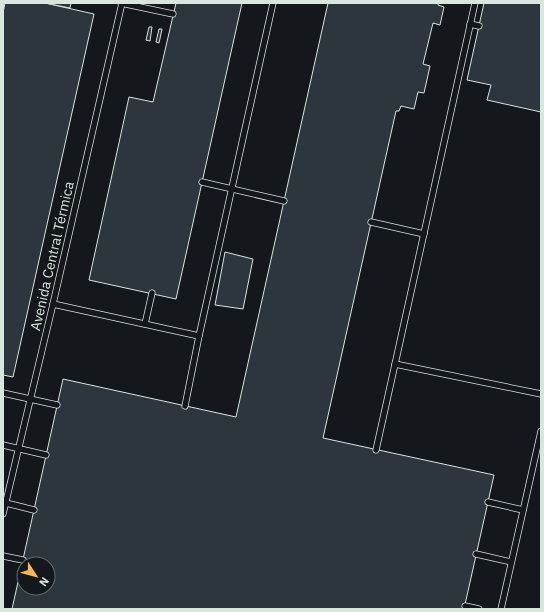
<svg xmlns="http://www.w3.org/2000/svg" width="544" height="612" font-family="'IBM Plex Sans',sans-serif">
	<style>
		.building { fill: #2c363c; stroke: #d8e6dc; fill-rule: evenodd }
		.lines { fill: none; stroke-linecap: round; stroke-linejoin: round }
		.service-casing { stroke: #d8e6dc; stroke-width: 7 }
		.service { stroke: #14181c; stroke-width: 5.5 }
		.labels { text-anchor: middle; stroke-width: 3; stroke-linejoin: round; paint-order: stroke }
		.street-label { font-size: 14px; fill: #d8e6dc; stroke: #14181c }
	</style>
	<rect width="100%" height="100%" fill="#14181c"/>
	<g class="building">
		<path d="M5 3H45L94 14 13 377 3 375V13Z"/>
		<path d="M45 3H71L70 8Z"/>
		<path d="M176 3H242L176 299 89 280 129 97 153 102Z"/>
		<path d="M328 3H438V5L444 7 440 25 433 23 423 64 430 66 424 93 418 92 414 109 401 106 399 111H396L323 438 494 475 464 609H12L63 379 236 417ZM24 564H48V588H24Z"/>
		<path d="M484 3H541V112L487 100 491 85 467 80Z"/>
		<path d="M149 27H152L150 41 146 40Z"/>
		<path d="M159 29H162L159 43 156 42Z"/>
		<path d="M225 252 253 259 243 309 215 305Z"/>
	</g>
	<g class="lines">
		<g class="service-casing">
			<g id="service">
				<path d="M121 3 173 14"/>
				<path d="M470 24 479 26"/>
				<path d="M202 182 284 201"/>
				<path d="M371 222 424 234"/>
				<path d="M53 304 199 336 273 3"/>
				<path d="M145 324 152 293"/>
				<path d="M395 364 541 394"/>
				<path d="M3 393 57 405"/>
				<path d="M185 406 199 336"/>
				<path d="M3 445 46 455"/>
				<path d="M376 450 475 3"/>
				<path d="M488 502 523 510"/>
				<path d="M6 503 34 510"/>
				<path d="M3 514 53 304 122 3"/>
				<path d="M476 554 511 562"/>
				<path d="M3 556 23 560"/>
				<path d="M465 606 479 609"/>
				<path d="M501 609 541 431"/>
			</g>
		</g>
		<use href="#service" class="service"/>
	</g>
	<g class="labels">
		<g class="street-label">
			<text transform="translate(52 256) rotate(-77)" y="5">Avenida Central Térmica</text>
		</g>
	</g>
	<rect width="544" height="612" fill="none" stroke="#d8e6dc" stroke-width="8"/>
	<g transform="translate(36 576) rotate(126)"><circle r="19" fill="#14181c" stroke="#626a69"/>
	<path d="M0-3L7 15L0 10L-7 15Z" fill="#ffb74d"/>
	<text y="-6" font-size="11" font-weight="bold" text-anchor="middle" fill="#d8e6dc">N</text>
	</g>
</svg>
